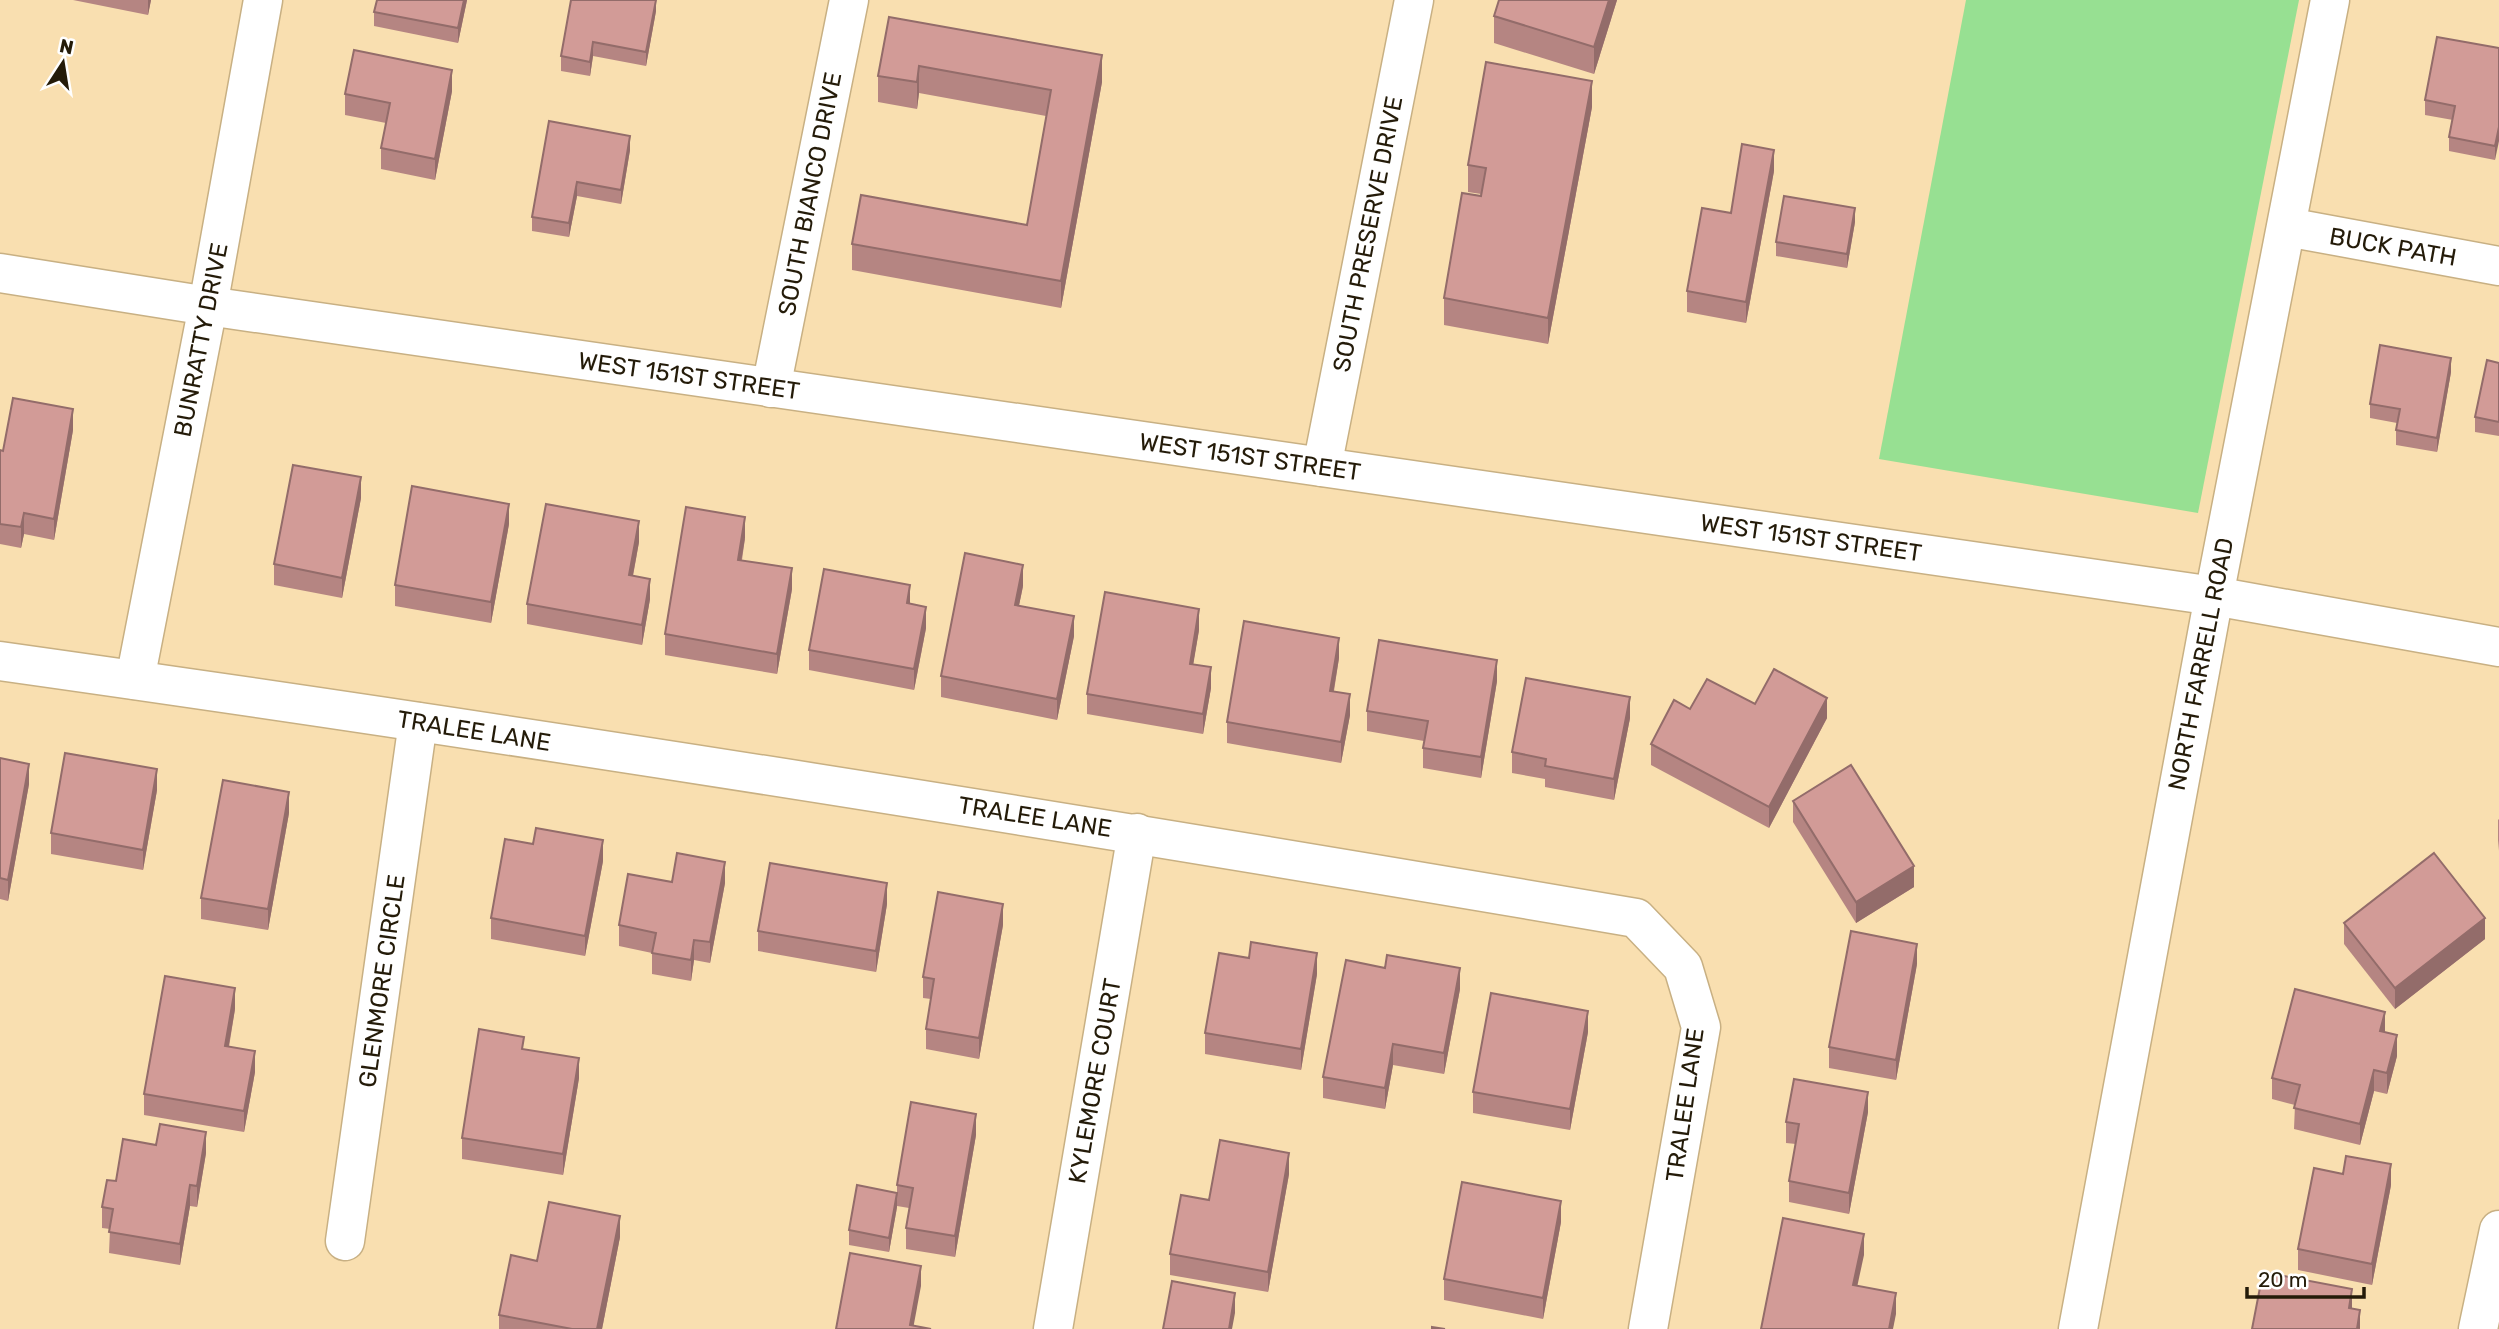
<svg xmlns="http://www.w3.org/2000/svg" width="2499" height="1329" font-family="Rubik,sans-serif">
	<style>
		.green { fill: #97e092 }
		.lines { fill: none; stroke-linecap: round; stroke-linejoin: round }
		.minor-casing { stroke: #c8b083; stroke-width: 41 }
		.minor { stroke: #fff; stroke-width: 38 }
		.wall { fill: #b58582 }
		.shaded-wall { fill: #936c6a }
		.building { fill: #d29b97; stroke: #936c6a; stroke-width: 2 }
		.labels { text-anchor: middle; stroke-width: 7; stroke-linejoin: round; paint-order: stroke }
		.street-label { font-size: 24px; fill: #241b09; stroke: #fff }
	</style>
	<rect width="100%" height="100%" fill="#f9dfb0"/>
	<path class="green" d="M1966 0H2299L2198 513 1879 459Z"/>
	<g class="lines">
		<g class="minor-casing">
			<g id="minor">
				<path d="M2287 227 2499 266"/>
				<path d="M0 273 208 306 2214 596 2499 647"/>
				<path d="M771 388 849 0"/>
				<path d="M1322 467 1414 0"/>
				<path d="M0 661C547 738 1092 825 1636 918L1683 967 1701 1027 1648 1329"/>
				<path d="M135 680 208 306 263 0"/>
				<path d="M345 1241 418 722"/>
				<path d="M1053 1329 1137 833"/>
				<path d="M2078 1329 2214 596 2330 0"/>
				<path d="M2478 1329 2499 1230"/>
			</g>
		</g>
		<use href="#minor" class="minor"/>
	</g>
	<g class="wall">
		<path d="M73 0H151L148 15Z"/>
		<path d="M467 0 458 43 374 26V12Z"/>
		<path d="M656 0V11L646 66 593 56 590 76 561 71V56Z"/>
		<path d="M1617 0 1594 74 1494 43V16Z"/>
		<path d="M889 17 1102 82 1061 308 852 270V244L1027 225 1046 116 919 93 917 109 878 102V76Z"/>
		<path d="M2499 48 2495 160 2449 151V137L2453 120 2425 115V100Z"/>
		<path d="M452 91 435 180 381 169V148L386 123 345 115V94Z"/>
		<path d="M1592 107 1548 344 1444 325V298L1481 194 1468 192V165Z"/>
		<path d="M549 121 630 150 621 204 577 196 569 237 532 231V217Z"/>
		<path d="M1774 171 1746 323 1687 312V291L1731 213Z"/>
		<path d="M1855 222 1847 268 1776 256V242Z"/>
		<path d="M2499 363V436L2475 432V417Z"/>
		<path d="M2451 372 2437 452 2396 445V430L2397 423 2370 418V404Z"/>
		<path d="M73 430 54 540 24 534 21 548 0 544V450L3 451Z"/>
		<path d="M361 498 342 598 274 585V564Z"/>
		<path d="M509 524 491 623 395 606V585Z"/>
		<path d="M745 538 742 560 792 589 777 674 665 655V634Z"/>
		<path d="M639 542 633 576 650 599 642 645 527 624V604Z"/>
		<path d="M1023 586 1019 605 1074 636 1057 720 941 697V676Z"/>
		<path d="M910 604 926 628 914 690 809 670V650Z"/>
		<path d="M1199 630 1193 664 1211 688 1203 734 1087 714V694Z"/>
		<path d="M1339 658 1334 691 1350 715 1341 763 1227 743V722Z"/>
		<path d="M1497 681 1481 778 1423 768V748L1424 741 1367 731V711Z"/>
		<path d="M1755 704 1827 718 1769 828 1651 765V744L1690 709Z"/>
		<path d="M1630 718 1614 800 1545 787V779L1512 773V752Z"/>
		<path d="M0 758 29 784 8 901 0 899Z"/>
		<path d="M157 790 143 870 51 854V833Z"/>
		<path d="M1793 801 1914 887 1856 923 1793 822Z"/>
		<path d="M289 813 268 930 201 919V898Z"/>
		<path d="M2499 819V851L2498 840V820Z"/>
		<path d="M603 861 585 956 491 939V918Z"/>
		<path d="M672 882 725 883 710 963 694 960 691 981 652 974V953L619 946V925Z"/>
		<path d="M887 904 876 972 758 951V931Z"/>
		<path d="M2344 923 2485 939 2395 1009 2344 944Z"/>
		<path d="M1003 925 979 1059 926 1049V1029L931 999 923 998V977Z"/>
		<path d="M1917 964 1896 1080 1829 1068V1047Z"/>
		<path d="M1317 974 1301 1070 1205 1054V1033Z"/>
		<path d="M1460 989 1444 1074 1393 1065 1385 1109 1323 1098V1077Z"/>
		<path d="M235 1009 229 1047 255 1072 244 1132 144 1115V1094Z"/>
		<path d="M1588 1032 1570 1130 1473 1113V1092Z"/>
		<path d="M2385 1032 2397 1056 2387 1094 2374 1091 2360 1145 2294 1129 2295 1105 2272 1099V1078Z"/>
		<path d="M524 1049 579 1078 563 1175 462 1159V1138Z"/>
		<path d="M1868 1112 1849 1214 1789 1202V1181L1796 1144 1786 1143V1122Z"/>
		<path d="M976 1135 955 1257 906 1249V1228L909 1208 897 1206V1185Z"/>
		<path d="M206 1153 197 1207 190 1206 180 1265 109 1253 110 1229 102 1228V1207L116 1181Z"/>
		<path d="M1289 1174 1268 1292 1170 1275V1254L1209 1200Z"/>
		<path d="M2391 1185 2372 1285 2298 1270V1249Z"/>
		<path d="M897 1207 889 1252 849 1245V1230Z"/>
		<path d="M1561 1222 1543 1319 1444 1300V1279Z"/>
		<path d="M620 1237 602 1329H499V1315L537 1261Z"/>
	</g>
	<g class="shaded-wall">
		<path d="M148 0H151L148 15Z"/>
		<path d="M464 0H467L458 43V28Z"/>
		<path d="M656 0V11L646 66V52Z"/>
		<path d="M1609 0H1617L1594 74V47Z"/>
		<path d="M593 42V56L590 76V62Z"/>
		<path d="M1102 55V82L1061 308V281Z"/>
		<path d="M919 66V93L917 109V82Z"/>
		<path d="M452 70V91L435 180V159Z"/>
		<path d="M1592 81V107L1548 344V318Z"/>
		<path d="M2499 127V141L2495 160V146Z"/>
		<path d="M630 136V150L621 204V190Z"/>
		<path d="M1774 150V171L1746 323V302Z"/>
		<path d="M577 182V196L569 237V223Z"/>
		<path d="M1855 208V222L1847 268V254Z"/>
		<path d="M2451 358V372L2437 452V438Z"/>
		<path d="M73 409V430L54 540V519Z"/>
		<path d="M361 477V498L342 598V578Z"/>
		<path d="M509 504V524L491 623V602Z"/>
		<path d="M24 513V534L21 548V527Z"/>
		<path d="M745 517V538L738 580V560Z"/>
		<path d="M639 521V542L629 596V575Z"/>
		<path d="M1023 565V586L1015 625V605Z"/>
		<path d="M792 568V589L777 674V654Z"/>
		<path d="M650 579V599L642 645V625Z"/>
		<path d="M910 585V606L907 603Z"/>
		<path d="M926 607V628L914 690V669Z"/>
		<path d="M1199 609V630L1190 684V664Z"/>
		<path d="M1074 616V636L1057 720V699Z"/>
		<path d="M1339 638V658L1330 712V691Z"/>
		<path d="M1497 660V681L1481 778V757Z"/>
		<path d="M1211 667V688L1203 734V714Z"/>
		<path d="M1350 694V715L1341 763V742Z"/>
		<path d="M1630 697V718L1614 800V779Z"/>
		<path d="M1827 698V718L1769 828V807Z"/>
		<path d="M29 764V784L8 901V880Z"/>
		<path d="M157 769V790L143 870V850Z"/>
		<path d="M289 792V813L268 930V909Z"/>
		<path d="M603 840V861L585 956V936Z"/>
		<path d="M725 862V883L710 963V942Z"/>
		<path d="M1914 866V887L1856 923V902Z"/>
		<path d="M887 883V904L876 972V951Z"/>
		<path d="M1003 904V925L979 1059V1038Z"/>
		<path d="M2485 918V939L2395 1009V988Z"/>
		<path d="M694 940V960L691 981V960Z"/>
		<path d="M1917 944V964L1896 1080V1060Z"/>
		<path d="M1317 953V974L1301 1070V1049Z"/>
		<path d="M1460 968V989L1444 1074V1053Z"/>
		<path d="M235 988V1009L225 1067V1046Z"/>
		<path d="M1588 1011V1032L1570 1130V1109Z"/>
		<path d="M2385 1012V1033L2380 1031Z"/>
		<path d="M2397 1035V1056L2387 1094V1073Z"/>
		<path d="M1393 1044V1065L1385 1109V1088Z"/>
		<path d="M255 1051V1072L244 1132V1111Z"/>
		<path d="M579 1058V1078L563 1175V1154Z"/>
		<path d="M2374 1070V1091L2360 1145V1124Z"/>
		<path d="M1868 1092V1112L1849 1214V1193Z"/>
		<path d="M976 1114V1135L955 1257V1236Z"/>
		<path d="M206 1132V1153L197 1207V1186Z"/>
		<path d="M1289 1153V1174L1268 1292V1272Z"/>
		<path d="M2391 1164V1185L2372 1285V1264Z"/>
		<path d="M190 1185V1206L180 1265V1244Z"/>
		<path d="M897 1193V1207L889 1252V1238Z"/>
		<path d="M1561 1201V1222L1543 1319V1298Z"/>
		<path d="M620 1216V1237L602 1329H597Z"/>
		<path d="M1864 1234V1255L1853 1306V1285Z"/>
		<path d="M921 1266V1286L913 1329 910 1325Z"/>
		<path d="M2352 1289V1310L2349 1308Z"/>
		<path d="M1235 1293V1313L1232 1329H1229Z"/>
		<path d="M1896 1293V1314L1893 1329H1889Z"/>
		<path d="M2360 1310V1329H2357Z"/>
	</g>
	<g class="building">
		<path d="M377 0H464L458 28 374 12Z"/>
		<path d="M571 0H656L646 52 593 42 590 62 561 56Z"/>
		<path d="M1499 0H1609L1594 47 1494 16Z"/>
		<path d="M889 17 1102 55 1061 281 852 244 861 195 1027 225 1051 90 919 66 917 82 878 76Z"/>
		<path d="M2437 37 2499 48V127L2495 146 2449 137 2455 106 2425 100Z"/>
		<path d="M354 50 452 70 435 159 381 148 390 103 345 94Z"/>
		<path d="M1486 62 1592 81 1548 318 1444 298 1462 193 1481 196 1486 168 1468 165Z"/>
		<path d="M549 121 630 136 621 190 577 182 569 223 532 217Z"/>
		<path d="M1742 144 1774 150 1746 302 1687 291 1702 208 1731 213Z"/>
		<path d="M1784 196 1855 208 1847 254 1776 242Z"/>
		<path d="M2380 345 2451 358 2437 438 2396 430 2400 409 2370 404Z"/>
		<path d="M2487 360 2499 363V422L2475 417Z"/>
		<path d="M13 398 73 409 54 519 24 513 21 527 0 524V450L3 451Z"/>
		<path d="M293 465 361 477 342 578 274 564Z"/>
		<path d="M412 486 509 504 491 602 395 585Z"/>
		<path d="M546 504 639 521 629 575 650 579 642 625 527 604Z"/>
		<path d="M686 507 745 517 738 560 792 568 777 654 665 634Z"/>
		<path d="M965 553 1023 565 1015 605 1074 616 1057 699 941 676Z"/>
		<path d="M824 569 910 585 907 603 926 607 914 669 809 650Z"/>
		<path d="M1105 592 1199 609 1190 664 1211 667 1203 714 1087 694Z"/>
		<path d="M1244 621 1339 638 1330 691 1350 694 1341 742 1227 722Z"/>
		<path d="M1379 640 1497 660 1481 757 1423 748 1428 721 1367 711Z"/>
		<path d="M1774 669 1827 698 1769 807 1651 744 1674 700 1690 709 1707 679 1755 704Z"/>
		<path d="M1526 678 1630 697 1614 779 1545 766 1546 759 1512 752Z"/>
		<path d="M65 753 157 769 143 850 51 833Z"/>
		<path d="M0 758 29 764 8 880 0 878Z"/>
		<path d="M1851 765 1914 866 1856 902 1793 801Z"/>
		<path d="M223 780 289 792 268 909 201 898Z"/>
		<path d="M536 828 603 840 585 936 491 918 505 839 533 844Z"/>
		<path d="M677 853 725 862 710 942 694 940 691 960 652 953 656 933 619 925 628 874 672 882Z"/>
		<path d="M2434 853 2485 918 2395 988 2344 923Z"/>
		<path d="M770 863 887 883 876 951 758 931Z"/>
		<path d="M938 892 1003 904 979 1038 926 1029 934 979 923 977Z"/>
		<path d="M1851 931 1917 944 1896 1060 1829 1047Z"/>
		<path d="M1251 942 1317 953 1301 1049 1205 1033 1219 953 1249 958Z"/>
		<path d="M1387 955 1460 968 1444 1053 1393 1044 1385 1088 1323 1077 1346 960 1385 968Z"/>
		<path d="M165 976 235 988 225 1046 255 1051 244 1111 144 1094Z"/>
		<path d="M2295 989 2385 1012 2380 1031 2397 1035 2387 1073 2374 1070 2360 1124 2294 1108 2300 1085 2272 1078Z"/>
		<path d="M1491 993 1588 1011 1570 1109 1473 1092Z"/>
		<path d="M479 1029 524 1037 522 1049 579 1058 563 1154 462 1138Z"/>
		<path d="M1794 1079 1868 1092 1849 1193 1789 1181 1799 1124 1786 1122Z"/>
		<path d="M911 1102 976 1114 955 1236 906 1228 913 1188 897 1185Z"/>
		<path d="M160 1124 206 1132 197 1186 190 1185 180 1244 109 1232 113 1209 102 1207 107 1180 116 1181 123 1139 156 1145Z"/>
		<path d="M1220 1140 1289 1153 1268 1272 1170 1254 1181 1195 1209 1200Z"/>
		<path d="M2346 1156 2391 1164 2372 1264 2298 1249 2314 1168 2343 1174Z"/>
		<path d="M1462 1182 1561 1201 1543 1298 1444 1279Z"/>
		<path d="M857 1185 897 1193 889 1238 849 1230Z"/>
		<path d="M549 1202 620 1216 597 1329H572L499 1315 511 1255 537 1261Z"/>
		<path d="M1783 1218 1864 1234 1853 1285 1896 1293 1889 1329H1761Z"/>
		<path d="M850 1253 921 1266 910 1325 931 1329H836Z"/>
		<path d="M2263 1272 2352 1289 2349 1308 2360 1310 2357 1329H2252Z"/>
		<path d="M1172 1281 1235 1293 1229 1329H1163Z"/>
		<path d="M1432 1327 1445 1329H1432Z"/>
	</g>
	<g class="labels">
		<g class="street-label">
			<text transform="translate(810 194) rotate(-79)" y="8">SOUTH BIANCO DRIVE</text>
			<text transform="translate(1368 234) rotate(-79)" y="8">SOUTH PRESERVE DRIVE</text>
			<text transform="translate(2393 247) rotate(10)" y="8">BUCK PATH</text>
			<text transform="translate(201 340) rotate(-79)" y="8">BUNRATTY DRIVE</text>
			<text transform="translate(689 376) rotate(8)" y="8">WEST 151ST STREET</text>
			<text transform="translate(1250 457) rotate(8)" y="8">WEST 151ST STREET</text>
			<text transform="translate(1811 538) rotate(8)" y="8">WEST 151ST STREET</text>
			<text transform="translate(2201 664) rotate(-79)" y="8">NORTH FARRELL ROAD</text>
			<text transform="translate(474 731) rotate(9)" y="8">TRALEE LANE</text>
			<text transform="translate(1035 817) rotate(9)" y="8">TRALEE LANE</text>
			<text transform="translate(382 981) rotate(-82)" y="8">GLENMORE CIRCLE</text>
			<text transform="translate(1095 1081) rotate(-80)" y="8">KYLEMORE COURT</text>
			<text transform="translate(1685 1105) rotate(-82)" y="8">TRALEE LANE</text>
		</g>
	</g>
	<g transform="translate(63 63) rotate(12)" stroke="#ffffff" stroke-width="5" paint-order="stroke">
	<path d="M0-5L12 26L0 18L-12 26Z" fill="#241b09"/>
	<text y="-10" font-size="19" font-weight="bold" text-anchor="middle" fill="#241b09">N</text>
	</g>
	<path d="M2247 1287v10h117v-10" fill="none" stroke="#241b09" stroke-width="3.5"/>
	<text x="2258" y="1287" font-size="21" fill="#241b09" stroke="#ffffff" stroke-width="5" paint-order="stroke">20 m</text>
</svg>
